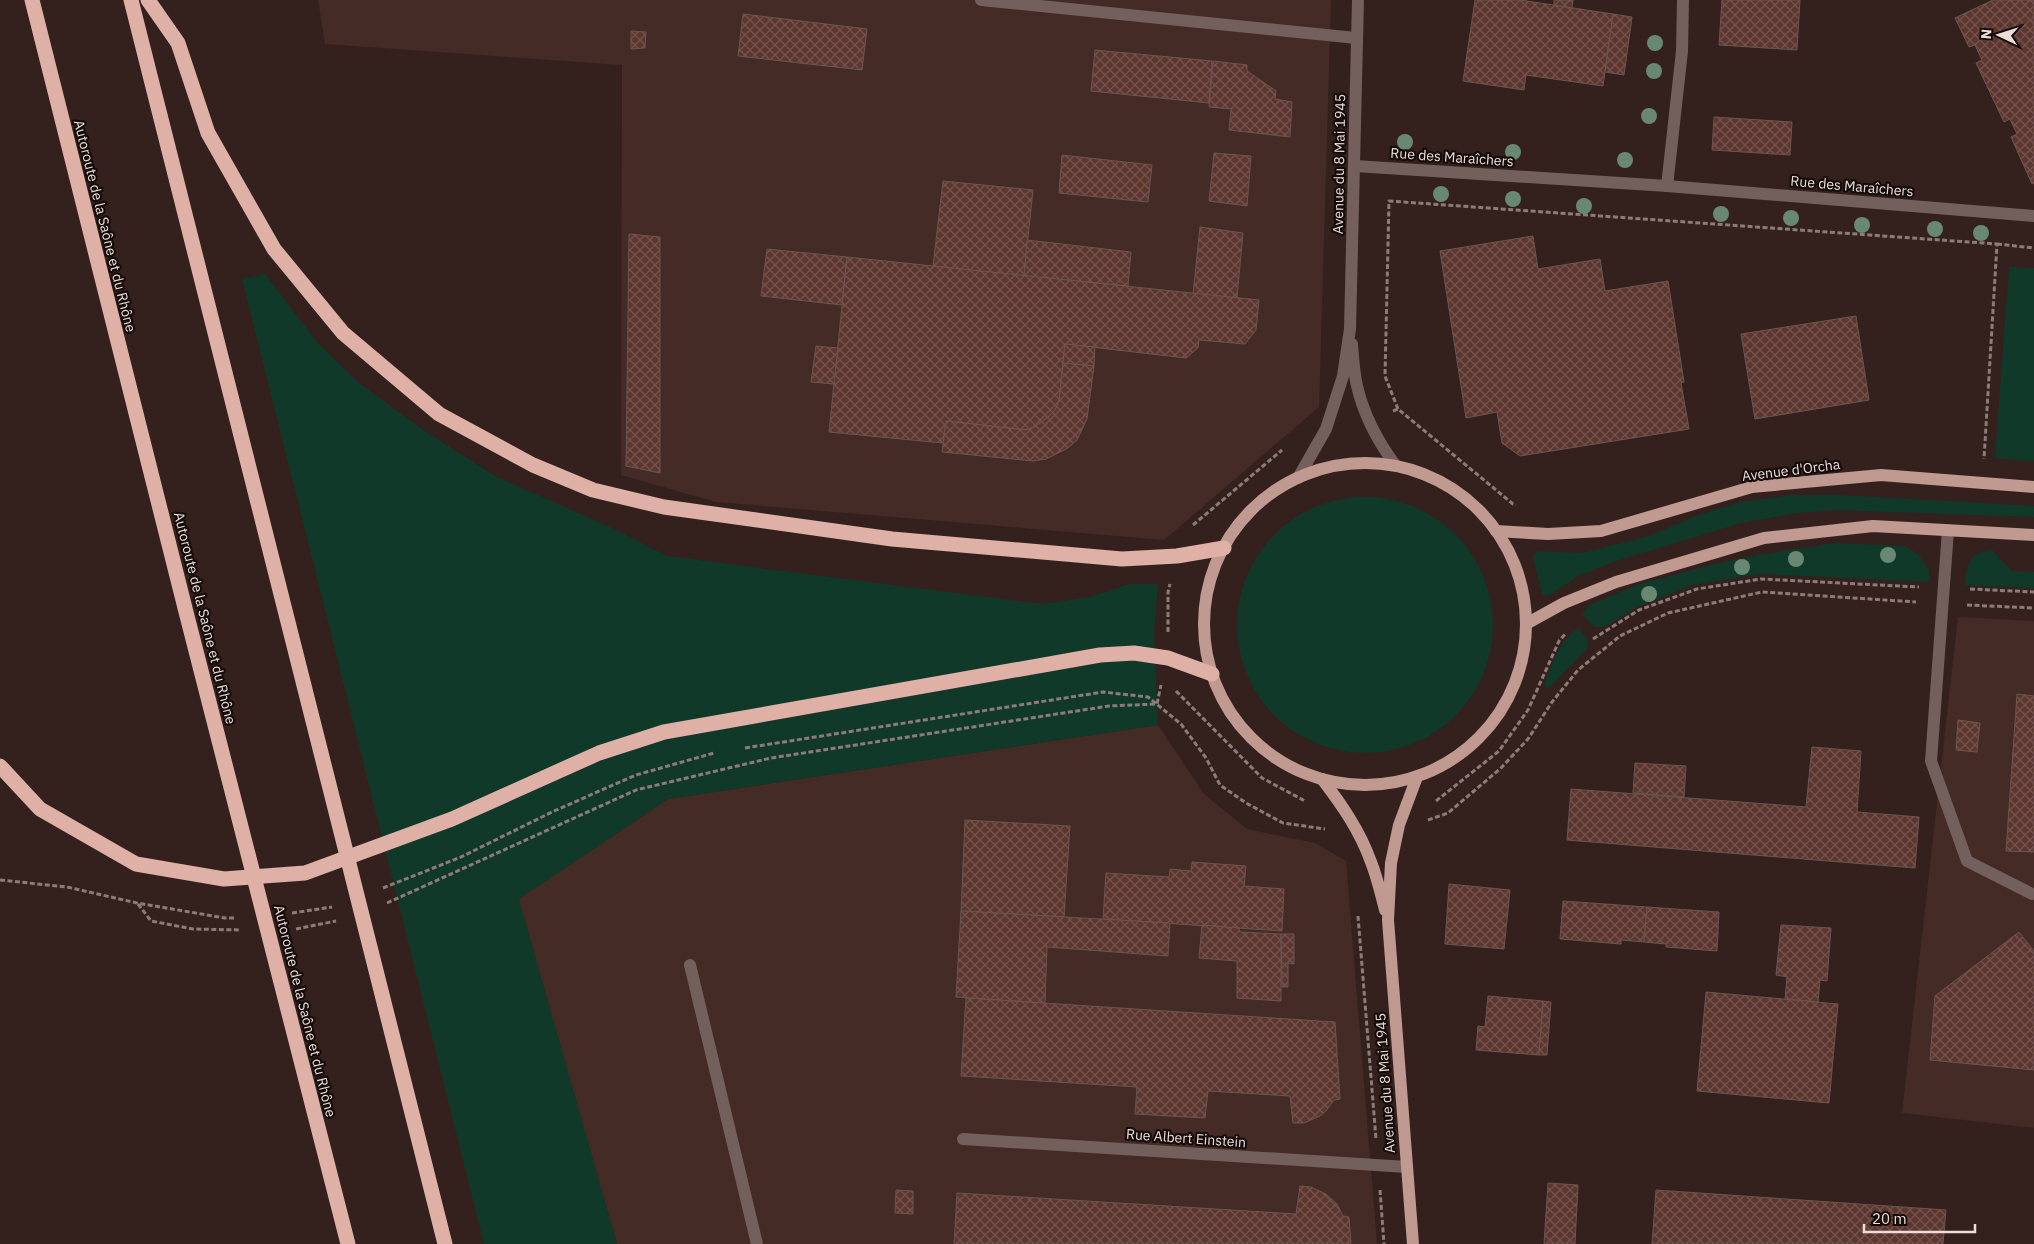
<svg xmlns="http://www.w3.org/2000/svg" width="2034" height="1244" font-family="'IBM Plex Sans',sans-serif">
	<style>
		.built { fill: #442b26 }
		.grass { fill: #11392a }
		.building { fill: url(#building-cross-hatch); stroke: #6b5551 }
		.lines { fill: none; stroke-linecap: round; stroke-linejoin: round }
		.path { stroke: #8c7c78; stroke-width: 3; stroke-dasharray: 5 2.5; stroke-linecap: butt }
		.minor { stroke: #73605c; stroke-width: 12 }
		.major { stroke: #c09991; stroke-width: 12 }
		.highway { stroke: #deb0a6; stroke-width: 15 }
		.tree { fill: #688874 }
		.labels { text-anchor: middle; stroke-width: 4.5; stroke-linejoin: round; paint-order: stroke }
		.street-label { font-size: 14px; fill: #eaddda; stroke: #160d0b }
	</style>
	<defs>
		<pattern id="building-cross-hatch" width="8" height="8" patternUnits="userSpaceOnUse" patternTransform="scale(1.25)"><rect width="8" height="8" fill="#5c362f"/><path d="M0 0l8 8M0 8l8-8" fill="none" stroke="#74534d"/></pattern>
	</defs>
	<rect width="100%" height="100%" fill="#34211d"/>
	<g class="built">
		<path d="M318 0H1331L1319 407 1164 540 716 502 621 475 622 65 325 44Z"/>
		<path d="M1958 617 2034 621V1128L1902 1113Z"/>
		<path d="M1158 725 1204 794 1247 829 1315 843 1346 861 1377 1244H617L518 899 668 799Z"/>
	</g>
	<g class="grass">
		<path d="M2009 267 2034 268V461L1995 458Z"/>
		<path d="M265 274 317 342 359 383 426 432 495 476 612 528 667 556 1042 604 1090 597 1130 584H1158L1154 634 1158 725 668 799 519 899 617 1244H484L242 279Z"/>
		<path d="M1791 495H1840L2034 506V517L1837 510 1796 513 1741 523 1616 561 1578 576 1548 596 1542 594 1533 557 1536 551 1581 553 1649 536 1698 515 1741 502Z"/>
		<circle cx="1365" cy="625" r="128"/>
		<path d="M1835 543 1905 546 1918 554 1929 570V582L1760 574 1693 585 1637 607 1604 627H1594L1582 614 1589 605 1640 584 1714 564 1757 555Z"/>
		<path d="M1992 550 2012 571 2034 572V588L1965 585C1966 566 1970 551 1992 550Z"/>
		<path d="M1579 628 1587 639 1588 647 1548 689 1544 686C1551 666 1559 640 1579 628Z"/>
	</g>
	<g class="building">
		<path d="M1475 0H1520L1613 14 1603 86 1526 75 1524 90 1463 81Z"/>
		<path d="M1554 0H1573L1572 8 1554 5Z"/>
		<path d="M1722 0H1800L1797 50 1719 45Z"/>
		<path d="M1993 0H2034V183L2032 184 2011 137 2017 134 2010 119 2004 122 1976 63 1982 60 1975 45 1969 47 1955 18Z"/>
		<path d="M743 14 867 29 862 70 738 56Z"/>
		<path d="M1613 14 1632 17 1624 75 1605 72Z"/>
		<path d="M631 31 646 32 645 48 631 49Z"/>
		<path d="M1095 50 1212 61 1209 103 1091 91Z"/>
		<path d="M1213 61 1247 65V71L1276 91 1275 99 1292 102 1290 137 1229 130 1231 109 1209 107Z"/>
		<path d="M1714 117 1792 122 1790 155 1712 150Z"/>
		<path d="M1214 153 1251 156 1247 206 1209 201Z"/>
		<path d="M1062 155 1152 165 1148 202 1059 193Z"/>
		<path d="M943 181 1033 190 1024 276 933 266Z"/>
		<path d="M1200 227 1243 233 1237 298 1193 294Z"/>
		<path d="M629 234 660 237V473L626 466Z"/>
		<path d="M1533 236 1538 269 1600 259 1605 291 1668 281 1684 382 1681 383 1689 429 1520 456 1502 443 1497 412 1466 418 1440 251Z"/>
		<path d="M1027 240 1131 252 1128 286 1024 276Z"/>
		<path d="M767 249 847 257 842 305 761 296Z"/>
		<path d="M847 257 1259 300 1256 330 1245 344 1199 340 1198 348 1186 358 1065 344 1059 401 1055 410 1048 417 1034 427 1026 430 946 421 943 443 829 432Z"/>
		<path d="M1856 316 1869 400 1755 419 1741 334Z"/>
		<path d="M1065 344 1095 347 1094 366 1063 363Z"/>
		<path d="M816 346 838 348 834 384 811 382Z"/>
		<path d="M1063 363 1094 366 1087 419 1077 440 1068 448 1046 459 1033 461 942 452 946 421 1026 430 1034 427 1048 417 1055 410 1059 401Z"/>
		<path d="M2017 694 2034 696V852L2006 851Z"/>
		<path d="M1958 720 1980 723 1977 752 1956 750Z"/>
		<path d="M1812 747 1861 751 1857 812 1919 817 1915 868 1567 840 1571 789 1806 807Z"/>
		<path d="M1635 763 1686 766 1684 797 1633 793Z"/>
		<path d="M965 820 1070 826 1064 917 961 911Z"/>
		<path d="M1192 862 1246 866 1244 886 1284 889 1282 931 1103 919 1106 873 1169 877 1170 869 1191 871Z"/>
		<path d="M1449 884 1510 890 1504 949 1445 944Z"/>
		<path d="M1563 901 1647 907 1644 942 1621 940V944L1560 939Z"/>
		<path d="M1647 907 1719 912 1717 951 1666 947V944L1644 942Z"/>
		<path d="M961 911 1170 923 1168 956 1047 947 1045 1003 956 997Z"/>
		<path d="M1202 925 1239 928 1240 932 1281 934V1001L1237 998V961L1199 958Z"/>
		<path d="M1781 925 1831 928 1827 981 1820 980 1818 1002 1785 999 1787 977 1776 975Z"/>
		<path d="M2019 932 2034 951V1070L1930 1060 1935 996Z"/>
		<path d="M1281 934H1294V964L1288 963V987H1282Z"/>
		<path d="M1706 992 1838 1004 1829 1103 1697 1091Z"/>
		<path d="M1488 996 1543 1001 1539 1055 1476 1050 1478 1026 1485 1027Z"/>
		<path d="M966 998 1335 1022 1340 1099 1334 1100 1326 1111 1320 1116 1304 1123H1293L1290 1096 1208 1091 1205 1118 1135 1114 1137 1087 961 1076Z"/>
		<path d="M1543 1001 1551 1002 1547 1055H1539Z"/>
		<path d="M1548 1183 1578 1185 1575 1244H1544Z"/>
		<path d="M1300 1186 1311 1187 1326 1194 1337 1204 1343 1216 1349 1217 1351 1244H954L957 1193 1296 1214Z"/>
		<path d="M896 1190 913 1191V1214L895 1213Z"/>
		<path d="M1656 1190 1946 1210 1943 1244H1652Z"/>
	</g>
	<g class="lines">
		<g class="path">
			<path d="M1997 244 2034 248"/>
			<path d="M1398 409 1385 376 1389 201 1997 244 1984 459"/>
			<path d="M1393 411 1398 409 1513 504 1516 505"/>
			<path d="M1193 525 1282 450"/>
			<path d="M1970 589 2034 592"/>
			<path d="M1967 605 2034 608"/>
			<path d="M1168 632V592L1170 584"/>
			<path d="M1593 639 1639 610 1697 589 1761 579 1919 587"/>
			<path d="M1176 691 1262 778 1305 801"/>
			<path d="M745 748 1103 692 1148 697 1181 724 1206 758 1220 785 1246 803 1283 823 1325 829"/>
			<path d="M1436 801 1499 751 1528 710 1559 641 1566 633"/>
			<path d="M1428 820 1448 813 1501 768 1528 739 1552 702 1578 670 1620 636 1668 613 1762 592 1916 602"/>
			<path d="M0 880 67 887 137 903 225 918H236"/>
			<path d="M383 888 461 857 554 811 636 775 714 753"/>
			<path d="M387 903 636 790 771 758 1109 706 1157 704 1161 685"/>
			<path d="M138 904 151 921 193 929 240 930"/>
			<path d="M292 913 332 907"/>
			<path d="M1358 916 1376 1139"/>
			<path d="M296 929 336 921"/>
			<path d="M1380 1190 1384 1244"/>
		</g>
		<g class="minor">
			<path d="M981 0 1356 38"/>
			<path d="M1355 166 1667 186 2034 216"/>
			<path d="M1667 186 1682 51 1683 0"/>
			<path d="M1352 344C1353 358 1354 373 1357 386 1364 416 1378 442 1396 466"/>
			<path d="M1298 478 1326 429 1343 376 1350 329 1358 0"/>
			<path d="M1948 530 1931 761 1967 861 2032 894"/>
			<path d="M690 965 757 1244"/>
			<path d="M963 1139 1407 1167"/>
		</g>
		<g class="major">
			<circle cx="1365" cy="624" r="161"/>
			<path d="M1496 531 1548 534 1601 531 1752 487 1881 475 2034 487"/>
			<path d="M1526 624 1564 603 1616 582 1764 538 1873 526 2034 535"/>
			<path d="M1322 779C1342 805 1360 831 1371 862 1377 877 1381 894 1385 910"/>
			<path d="M1413 1244 1388 920 1391 863 1399 825 1417 777"/>
		</g>
		<g class="highway">
			<path d="M32 0 186 612 348 1244"/>
			<path d="M131 0 445 1244"/>
			<path d="M148 0 178 43 208 133 274 249 343 333 439 414 533 465 593 490 664 507 892 539 1122 559 1177 556 1224 548"/>
			<path d="M0 766 40 809 136 864 224 879 305 873 452 819 599 753 664 732 1100 655 1134 653 1168 658 1212 674"/>
		</g>
	</g>
	<g class="tree">
		<circle cx="1655" cy="43" r="8"/>
		<circle cx="1654" cy="71" r="8"/>
		<circle cx="1649" cy="116" r="8"/>
		<circle cx="1405" cy="142" r="8"/>
		<circle cx="1513" cy="152" r="8"/>
		<circle cx="1625" cy="160" r="8"/>
		<circle cx="1441" cy="194" r="8"/>
		<circle cx="1513" cy="199" r="8"/>
		<circle cx="1584" cy="206" r="8"/>
		<circle cx="1721" cy="214" r="8"/>
		<circle cx="1791" cy="218" r="8"/>
		<circle cx="1862" cy="225" r="8"/>
		<circle cx="1935" cy="229" r="8"/>
		<circle cx="1981" cy="233" r="8"/>
		<circle cx="1888" cy="555" r="8"/>
		<circle cx="1796" cy="559" r="8"/>
		<circle cx="1742" cy="567" r="8"/>
		<circle cx="1649" cy="594" r="8"/>
	</g>
	<g class="labels">
		<g class="street-label">
			<text transform="translate(1452 157) rotate(4)" y="5">Rue des Maraîchers</text>
			<text transform="translate(1339 164) rotate(-89)" y="5">Avenue du 8 Mai 1945</text>
			<text transform="translate(1852 186) rotate(5)" y="5">Rue des Maraîchers</text>
			<text transform="translate(105 226) rotate(76)" y="5">Autoroute de la Saône et du Rhône</text>
			<text transform="translate(1791 470) rotate(-7)" y="5">Avenue d'Orcha</text>
			<text transform="translate(205 618) rotate(76)" y="5">Autoroute de la Saône et du Rhône</text>
			<text transform="translate(305 1011) rotate(76)" y="5">Autoroute de la Saône et du Rhône</text>
			<text transform="translate(1385 1083) rotate(-94)" y="5">Avenue du 8 Mai 1945</text>
			<text transform="translate(1186 1138) rotate(4)" y="5">Rue Albert Einstein</text>
		</g>
	</g>
	<g transform="translate(1999 35) rotate(274)" stroke="#160d0b" stroke-width="4" paint-order="stroke">
	<path d="M0-4L9 19L0 12L-9 19Z" fill="#eaddda"/>
	<text y="-8" font-size="14" font-weight="bold" text-anchor="middle" fill="#eaddda">N</text>
	</g>
	<path d="M1864 1224v8h111v-8" fill="none" stroke="#eaddda" stroke-width="2.5"/>
	<text x="1872" y="1224" font-size="15" fill="#eaddda" stroke="#160d0b" stroke-width="4" paint-order="stroke">20 m</text>
</svg>
